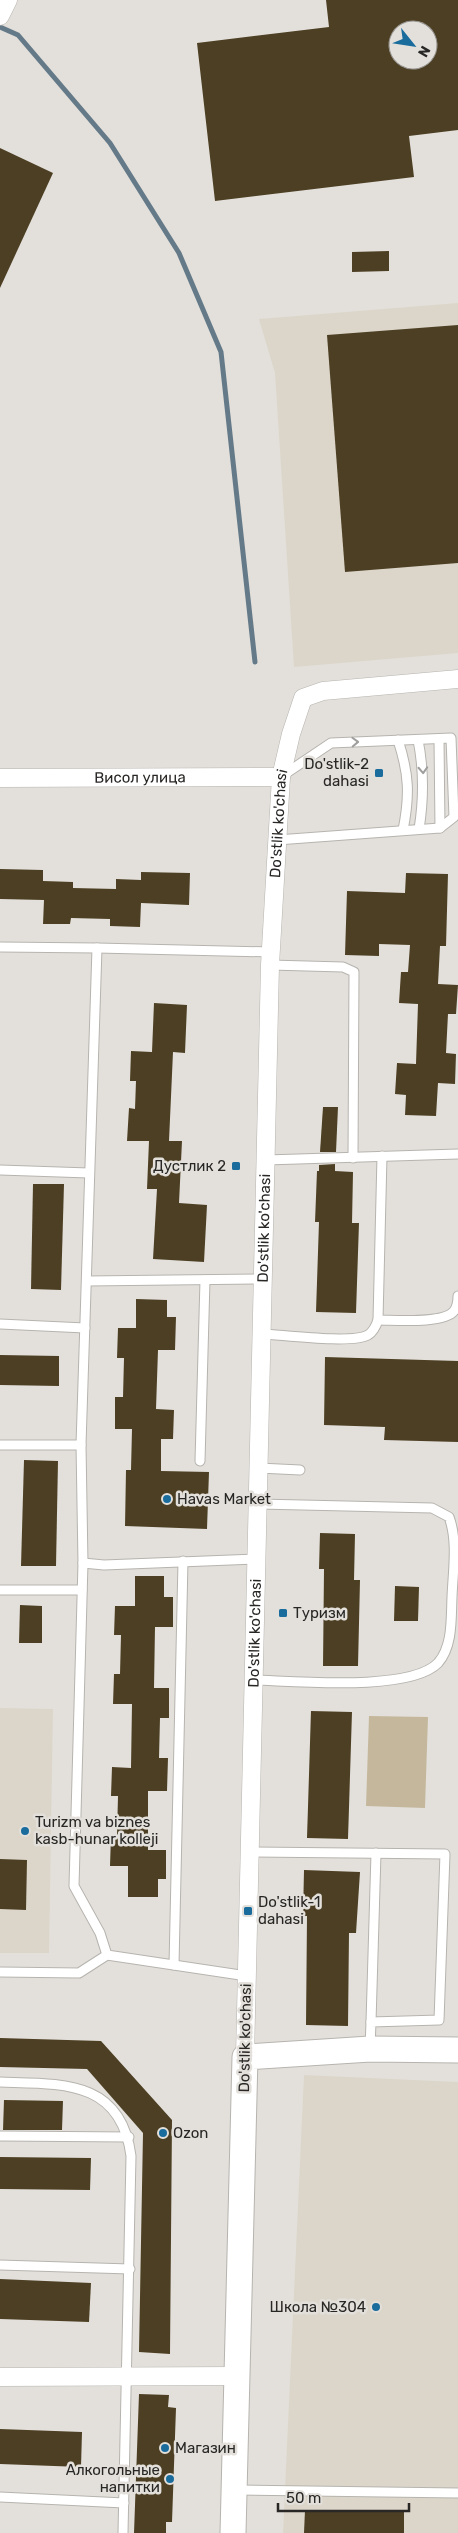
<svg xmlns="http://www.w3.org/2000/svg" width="458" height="2533" font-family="Rubik,sans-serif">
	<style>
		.built { fill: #dcd6ca }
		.green { fill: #c5b79c }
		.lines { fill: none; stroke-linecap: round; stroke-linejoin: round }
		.stream { stroke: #657a88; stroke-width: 5 }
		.building { fill: #4d3f23; fill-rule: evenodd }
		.lane-casing { stroke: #b7b4af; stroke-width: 11 }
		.street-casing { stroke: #b7b4af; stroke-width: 19 }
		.secondary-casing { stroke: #b7b4af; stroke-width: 27 }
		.lane { stroke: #fff; stroke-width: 9 }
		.street { stroke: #fff; stroke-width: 18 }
		.secondary { stroke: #fff; stroke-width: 25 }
		.oneway { stroke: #9e9e9d }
		.poi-dot { fill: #1a6c9d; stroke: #e3e0db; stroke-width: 2 }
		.labels { text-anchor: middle; stroke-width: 5; stroke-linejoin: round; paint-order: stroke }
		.poi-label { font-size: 15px; fill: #282725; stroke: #e3e0db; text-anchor: start }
		.street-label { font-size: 15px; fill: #282725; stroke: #e3e0db }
	</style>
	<rect width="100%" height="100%" fill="#e3e0db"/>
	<g class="built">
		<path d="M458 303V653L294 667 275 373 259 319Z"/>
		<path d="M0 1708 53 1709 49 1953H0Z"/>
		<path d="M304 2075 458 2082V2533H283Z"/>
	</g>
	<path class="green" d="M369 1716 428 1717 425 1808 366 1806Z"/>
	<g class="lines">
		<path class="stream" d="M0 27 18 35 110 143 179 253 221 352 255 662"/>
	</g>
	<g class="building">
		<path d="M326 0H458V130L409 136 414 177 215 201 197 43 329 27ZM398 30H428V60H398Z"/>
		<path d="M0 148 53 173 0 288Z"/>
		<path d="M389 251V271L352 272V252Z"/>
		<path d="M458 325V563L345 572 327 335Z"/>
		<path d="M0 869 43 870V881L73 882V888L116 889V879L141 880V872L190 873 189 905 141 903 140 927 110 926V919L71 918 70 924H43L44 900 0 899Z"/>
		<path d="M406 873 448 874 446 946H440L438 984 458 985 456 1014H448L446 1053 456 1054 455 1084 438 1083 436 1116 405 1115 406 1095 395 1094 397 1063 416 1064 418 1004 399 1003 401 972H408L410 945 379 944V956L345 955 347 891 405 893Z"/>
		<path d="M154 1003 187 1005 185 1053 173 1052 169 1141H182L179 1203 207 1205 204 1262 153 1259 157 1189H147L149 1141H127L129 1108 135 1109 136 1081H130L131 1051 152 1052Z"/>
		<path d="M323 1107H338L336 1152H320Z"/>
		<path d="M335 1164V1171L353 1172 352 1223H359L356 1313 316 1312 319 1222H315L317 1171H319V1165Z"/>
		<path d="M33 1184H64L61 1290 31 1289Z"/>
		<path d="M136 1299 167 1300V1317H176L175 1350H158L156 1409 174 1410 173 1439H161V1471L209 1472 207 1529 125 1526 126 1470H131L132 1429H115V1397H123L124 1358H117L118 1328H136Z"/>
		<path d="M0 1355 59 1356V1386L0 1385Z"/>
		<path d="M325 1357 458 1361V1442L384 1440 385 1427 324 1425Z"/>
		<path d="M24 1460 58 1461 56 1566H21Z"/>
		<path d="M320 1533 355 1534 354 1580H360L358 1666H323L324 1569H319Z"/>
		<path d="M135 1576H164V1597H173V1627H155L154 1688H169V1718H160L159 1758H168L167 1791H148V1850H166V1879H158V1897H128V1866H110L111 1835H117L118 1796H111L112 1767 131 1768 132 1704H113L114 1674H120L121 1635H114L115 1606H135Z"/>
		<path d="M395 1586 419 1587 418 1621H394Z"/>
		<path d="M20 1605 42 1606V1643H19Z"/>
		<path d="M311 1711 352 1712 348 1839 307 1838Z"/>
		<path d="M0 1859 27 1860 26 1910 0 1909Z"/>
		<path d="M304 1870 360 1872 356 1933H349L348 2026 306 2025 307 1916H303Z"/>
		<path d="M0 2038 101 2041 172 2120 170 2354 139 2352 143 2133 87 2069 0 2067Z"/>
		<path d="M4 2100 63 2101 62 2130H3Z"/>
		<path d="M0 2157 91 2158 90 2190 0 2189Z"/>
		<path d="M0 2279 91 2283 89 2322 0 2319Z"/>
		<path d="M139 2394 169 2395 168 2407 176 2408 172 2522H166V2533H134Z"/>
		<path d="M0 2429 82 2432 81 2467 0 2464Z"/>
		<path d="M305 2510H404V2533H304Z"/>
	</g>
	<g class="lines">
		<g class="lane-casing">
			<g id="lane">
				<path d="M439 739 440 828"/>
				<path d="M398 740C409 774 410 795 403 830"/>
				<path d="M418 740C424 770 424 798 419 829"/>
				<path d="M277 840 440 828 454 817 451 738 331 743 282 776"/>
				<path d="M0 947 97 948 81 1445 83 1563 74 1886 100 1933 107 1955 247 1976"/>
				<path d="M97 948 271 952"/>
				<path d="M270 965 343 967 354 972 353 1158"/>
				<path d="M266 1160 458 1154"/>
				<path d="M0 1170 89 1173"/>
				<path d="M88 1281 264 1279"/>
				<path d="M378 1320C395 1320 444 1324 454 1311 458 1306 458 1301 458 1296"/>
				<path d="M0 1324 85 1328"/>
				<path d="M263 1334C284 1335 352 1344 368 1335 373 1332 376 1326 378 1320L382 1156"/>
				<path d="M0 1445H81"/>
				<path d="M200 1461 205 1280"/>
				<path d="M259 1468 300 1470"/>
				<path d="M83 1563 104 1565 257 1559"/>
				<path d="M0 1590H82"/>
				<path d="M254 1680C294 1681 410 1692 438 1663 453 1646 451 1618 452 1597 453 1571 458 1541 449 1517L432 1508 259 1504"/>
				<path d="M250 1852 445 1854 439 2020 371 2022 370 2048"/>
				<path d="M174 1965 183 1561"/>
				<path d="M0 1972 79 1973 107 1955"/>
				<path d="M371 2022 376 1853"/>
				<path d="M0 2082C61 2084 121 2079 131 2156L123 2533"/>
				<path d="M0 2136 129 2137"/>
				<path d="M0 2265 130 2269"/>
				<path d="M236 2490 458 2493"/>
				<path d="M0 2497 124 2503"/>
			</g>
		</g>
		<g class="street-casing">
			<g id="street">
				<path d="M0 16 8 0"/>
				<path id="s1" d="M0 778 281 777"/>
				<path id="s2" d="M245 2057 270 965 281 777 291 734 303 698 323 691 458 679"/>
				<path d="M0 2377 237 2376"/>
			</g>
		</g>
		<g class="secondary-casing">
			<path id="secondary" d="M233 2533 245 2057 370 2049 458 2050"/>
		</g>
		<use href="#lane" class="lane"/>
		<use href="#street" class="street"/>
		<use href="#secondary" class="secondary"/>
	</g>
	<defs><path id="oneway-chevron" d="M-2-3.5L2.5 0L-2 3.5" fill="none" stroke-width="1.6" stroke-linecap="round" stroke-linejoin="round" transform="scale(1.25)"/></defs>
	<g class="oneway">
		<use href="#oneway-chevron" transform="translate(355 742) rotate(-2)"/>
		<use href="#oneway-chevron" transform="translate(423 770) rotate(87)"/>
	</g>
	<g class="poi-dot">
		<rect x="374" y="768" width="10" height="10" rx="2.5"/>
		<rect x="231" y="1161" width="10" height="10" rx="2.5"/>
		<circle cx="167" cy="1499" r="5"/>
		<rect x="278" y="1608" width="10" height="10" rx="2.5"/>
		<circle cx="25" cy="1831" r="5"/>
		<rect x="243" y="1906" width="10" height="10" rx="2.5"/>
		<circle cx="163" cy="2133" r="5"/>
		<circle cx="376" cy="2307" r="5"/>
		<circle cx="165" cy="2448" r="5"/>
		<circle cx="170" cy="2479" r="5"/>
	</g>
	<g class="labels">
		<g class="poi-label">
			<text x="369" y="769" text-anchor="end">Do'stlik-2<tspan x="369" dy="17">dahasi</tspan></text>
			<text x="226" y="1171" text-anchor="end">Дустлик 2</text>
			<text x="177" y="1504">Havas Market</text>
			<text x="293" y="1618">Туризм</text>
			<text x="35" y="1827">Turizm va biznes<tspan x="35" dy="17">kasb-hunar kolleji</tspan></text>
			<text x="258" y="1907">Do'stlik-1<tspan x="258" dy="17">dahasi</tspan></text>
			<text x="173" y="2138">Ozon</text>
			<text x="366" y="2312" text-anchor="end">Школа №304</text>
			<text x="175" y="2453">Магазин</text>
			<text x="160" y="2475" text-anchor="end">Алкогольные<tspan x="160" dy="17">напитки</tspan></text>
		</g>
		<g class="street-label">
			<text dy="5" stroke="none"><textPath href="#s1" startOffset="140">Висол улица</textPath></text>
			<text dy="5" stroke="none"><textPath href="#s2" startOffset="1234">Do'stlik ko'chasi</textPath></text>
			<text dy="5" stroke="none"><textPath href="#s2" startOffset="829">Do'stlik ko'chasi</textPath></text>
			<text dy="5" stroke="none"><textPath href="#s2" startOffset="424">Do'stlik ko'chasi</textPath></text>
			<text transform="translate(245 2038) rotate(-89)" y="5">Do'stlik ko'chasi</text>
		</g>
	</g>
	<g transform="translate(413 45) rotate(120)"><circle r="24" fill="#e3e0db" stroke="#989692"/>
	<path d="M0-4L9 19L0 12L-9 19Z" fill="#1a6c9d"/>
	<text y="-8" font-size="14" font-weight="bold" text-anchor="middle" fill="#282725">N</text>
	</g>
	<path d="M278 2503v8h131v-8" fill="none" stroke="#282725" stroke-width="2.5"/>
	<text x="286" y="2503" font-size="15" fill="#282725" stroke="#e3e0db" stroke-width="4" paint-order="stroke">50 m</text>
</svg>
